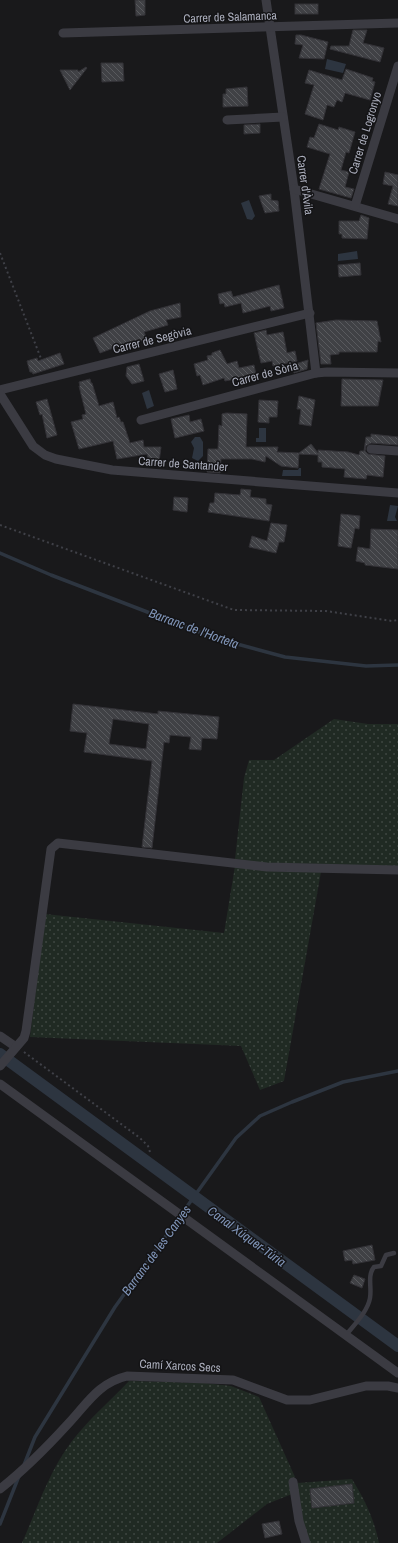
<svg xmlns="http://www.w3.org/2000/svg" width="398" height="1543" font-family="'Archivo Narrow',sans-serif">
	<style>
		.grass { fill: url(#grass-dots) }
		.water { fill: #2d3540 }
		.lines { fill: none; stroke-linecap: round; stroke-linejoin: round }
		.stream { stroke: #2d3540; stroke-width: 3.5 }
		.canal { stroke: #2d3540; stroke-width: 12 }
		.building { fill: url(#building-back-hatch); stroke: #333237; fill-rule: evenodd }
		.path { stroke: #3f4047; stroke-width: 2; stroke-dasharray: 2 3; stroke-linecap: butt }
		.lane { stroke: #3b3b42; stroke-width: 4.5 }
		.street { stroke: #3b3b42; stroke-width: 9 }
		.labels { text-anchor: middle; stroke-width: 3; stroke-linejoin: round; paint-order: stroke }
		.street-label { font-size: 12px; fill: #aaadbb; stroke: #141416 }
		.water-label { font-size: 13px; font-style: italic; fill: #8095b8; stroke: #141416 }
	</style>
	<defs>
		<pattern id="grass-dots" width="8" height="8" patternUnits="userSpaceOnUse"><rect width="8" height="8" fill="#202a23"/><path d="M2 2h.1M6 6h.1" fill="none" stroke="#3e4641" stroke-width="1.8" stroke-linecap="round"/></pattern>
		<pattern id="building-back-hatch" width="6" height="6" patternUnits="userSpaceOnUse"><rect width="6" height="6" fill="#404145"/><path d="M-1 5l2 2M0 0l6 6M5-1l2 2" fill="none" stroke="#595a5e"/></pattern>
	</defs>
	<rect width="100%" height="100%" fill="#19191b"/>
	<g class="grass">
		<path d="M334 719 368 724H398V866L268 864 235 859 244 778 249 760H274Z"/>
		<path d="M235 866 321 872 284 1081 260 1090 241 1046 30 1037 45 914 224 933Z"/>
		<path d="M129 1381 205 1383 231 1386 259 1397 295 1477 289 1481 292 1494 267 1504 217 1543H22C37 1509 49 1471 72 1441 89 1419 110 1401 129 1381Z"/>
		<path d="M352 1479C365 1500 374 1519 379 1543H309L304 1527 297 1483Z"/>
	</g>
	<g class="water">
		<path d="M327 59 346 64 343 73 325 69Z"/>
		<path d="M249 200 255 216 252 220 247 219 241 203Z"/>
		<path d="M357 251 358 259 338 261V254Z"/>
		<path d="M149 390 154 406 147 409 142 393Z"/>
		<path d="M259 428H266V442H256V438H259Z"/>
		<path d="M195 437H200L203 442V456L198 461 192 458 194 448 191 442Z"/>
		<path d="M299 468H301V476H282L283 470H298Z"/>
		<path d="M390 505 398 506 395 517 397 521H387Z"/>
	</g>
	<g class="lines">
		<g class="stream">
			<path d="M0 553 51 575 215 638 285 657 366 666 398 665"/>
			<path d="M24 1465 35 1437 115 1307 236 1138 260 1116 292 1102 343 1082 398 1071"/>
			<path d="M0 1524 19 1476"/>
		</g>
		<path class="canal" d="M0 1054 398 1346"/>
	</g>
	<g class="building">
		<path d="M135 0H145V15L136 16Z"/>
		<rect x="295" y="4" width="23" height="10"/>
		<path d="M353 30H367L363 43 384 48 380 62 330 49 331 46H349Z"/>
		<path d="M296 35H301L328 42 324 59 299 58 303 45 295 44Z"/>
		<path d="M101 63H123L124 81 102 82Z"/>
		<path d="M86 67 87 68 70 90 60 70H78V72Z"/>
		<path d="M346 69 373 78 372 81 375 82 370 100 345 93 342 102 337 100 334 107 327 105 323 120 305 114 314 85 305 83 309 70 342 80Z"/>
		<path d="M247 87 248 106 223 107V94H226V89Z"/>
		<path d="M260 124V133L244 134V125Z"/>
		<path d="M319 124 338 130 339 127 355 132 349 153 346 152 341 170 349 172 345 187 354 189 351 198 319 189 330 154 307 147 310 137 314 138Z"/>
		<path d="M385 172 398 175V206L388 204 393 186 383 184Z"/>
		<path d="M271 194V200L278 201 279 211 265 213 259 196Z"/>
		<path d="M361 215 369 218 367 239 342 238V234H339V221H359Z"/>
		<path d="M360 263 361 275 339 277 338 265Z"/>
		<path d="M279 285 284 308 271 311 270 306 243 313 241 303 225 307 224 303 220 304 218 294 231 291 233 297Z"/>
		<path d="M180 303 181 317 166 320 168 325 144 332 147 339 129 345 130 347 121 350 119 346 100 353 93 338 150 311Z"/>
		<path d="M336 320 377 321 381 342 378 341 377 352H339V354L330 355 331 364H321L316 323Z"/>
		<path d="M266 330 267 335 283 332 287 353 295 351 297 361 273 366 272 361 261 363 254 333Z"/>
		<path d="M220 350 227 364 237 361 239 368 254 365 256 375 225 381 224 378 203 385 200 375 197 376 194 364 208 360 207 356 212 355V353Z"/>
		<path d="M60 353 64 364 33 374 32 372H30L27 361 37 358 38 361Z"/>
		<path d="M308 360 307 369 294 373 292 365Z"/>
		<path d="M139 364 144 381 132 384 126 376 127 367Z"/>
		<path d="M173 370 177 389 165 392 159 374Z"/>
		<path d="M90 379 91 383H92L99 406 113 402 117 418 119 417 121 422H123L130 443 143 440 144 447H161L159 462H149L147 454 117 459 113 441 79 449 71 422 83 419 82 415 86 414 79 386H80L79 382Z"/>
		<path d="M342 379 383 380 378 406H341Z"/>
		<path d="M299 396 315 400 311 426 299 424 301 409H297Z"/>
		<path d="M47 399 57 435 47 438 42 414 40 415 36 402Z"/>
		<path d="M259 400 278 401 277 417H269V423L258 422Z"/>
		<path d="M226 413 247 414 246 447H278L277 452 299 453 311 444 318 453V450L348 452 359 455 360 451H364L366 437H371V434L398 437V445L371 443 366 446 365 451 368 454 385 456 383 477 367 475 366 479 344 477 345 469 322 467V462H318V455L299 454 298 468 281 466 266 456 265 462 252 459H221L220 473 207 472 208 449H218L219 425 222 426V414Z"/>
		<path d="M189 415 190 422 201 419 204 431 175 438 171 419Z"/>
		<path d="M241 489 251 490 250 497 266 499V504L272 505 269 521 208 512 210 503H214L215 493 240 495Z"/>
		<path d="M174 497 188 498 187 512 173 510Z"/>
		<path d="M341 514 360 516 359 529 355 528 351 548 338 546Z"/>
		<path d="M271 523 287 525 284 542H279L276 553 249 547 252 536 267 541Z"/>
		<path d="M371 529 398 530V569L365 565V563L356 561 358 547 370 549Z"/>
		<path d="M73 704 158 714V711L219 717 217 739 202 738 201 750 189 749 191 737 170 735 169 743 164 742 152 848 142 847 152 761 84 752 87 733 70 731ZM113 719 149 724 146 749 109 744Z"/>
		<path d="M372 1245 375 1260 353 1264 352 1260 345 1261 343 1251Z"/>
		<path d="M354 1275 365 1279 362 1288 350 1283Z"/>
		<path d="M352 1484 354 1503 312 1508 310 1489Z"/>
		<path d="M279 1521 282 1534 265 1538 262 1524Z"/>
	</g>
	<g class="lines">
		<g class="path">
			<path d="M0 253 45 369"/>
			<path d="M0 525 234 610 326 611 392 621 398 620"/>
			<path d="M24 1052 140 1138 148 1146 150 1152"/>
		</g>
		<path class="lane" d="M346 1335C354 1325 368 1311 370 1298 372 1287 367 1276 374 1267L381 1266 386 1255 394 1253"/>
		<g class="street">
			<path d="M266 0 294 189 316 373"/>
			<path d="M63 33 398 23"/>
			<path d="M227 120 283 117"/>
			<path d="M294 189 398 219"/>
			<path d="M355 206 398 66"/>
			<path d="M0 390 310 313"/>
			<path d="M0 394 33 446 45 455 56 459 112 470 398 493"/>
			<path d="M141 420 316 373 327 372 398 373"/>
			<path d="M371 449 398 451"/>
			<path d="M0 1036 16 1047"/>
			<path d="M0 1066 24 1038 26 1031 51 849 58 843 267 867 398 870"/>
			<path d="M0 1084 398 1373"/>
			<path d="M293 1482 299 1521 306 1543"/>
			<path d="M0 1489C24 1470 46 1448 67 1425 87 1404 98 1383 127 1376L233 1380 287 1400H310L366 1386H388L398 1388"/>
		</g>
	</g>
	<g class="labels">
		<g class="street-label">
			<text transform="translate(230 17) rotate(-2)" y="4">Carrer de Salamanca</text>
			<text transform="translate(365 133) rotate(-73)" y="4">Carrer de Logronyo</text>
			<text transform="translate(305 185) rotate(82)" y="4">Carrer d'Àvila</text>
			<text transform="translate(152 340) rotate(-14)" y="4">Carrer de Segòvia</text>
			<text transform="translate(265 374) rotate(-15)" y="4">Carrer de Sòria</text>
			<text transform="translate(183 464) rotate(4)" y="4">Carrer de Santander</text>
			<text transform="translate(180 1366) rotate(3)" y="4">Camí Xarcos Secs</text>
		</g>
		<g class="water-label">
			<text transform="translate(194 628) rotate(20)" y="5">Barranc de l'Horteta</text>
			<text transform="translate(247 1236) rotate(36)" y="5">Canal Xúquer-Túria</text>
			<text transform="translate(156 1250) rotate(-54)" y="5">Barranc de les Canyes</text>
		</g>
	</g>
</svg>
